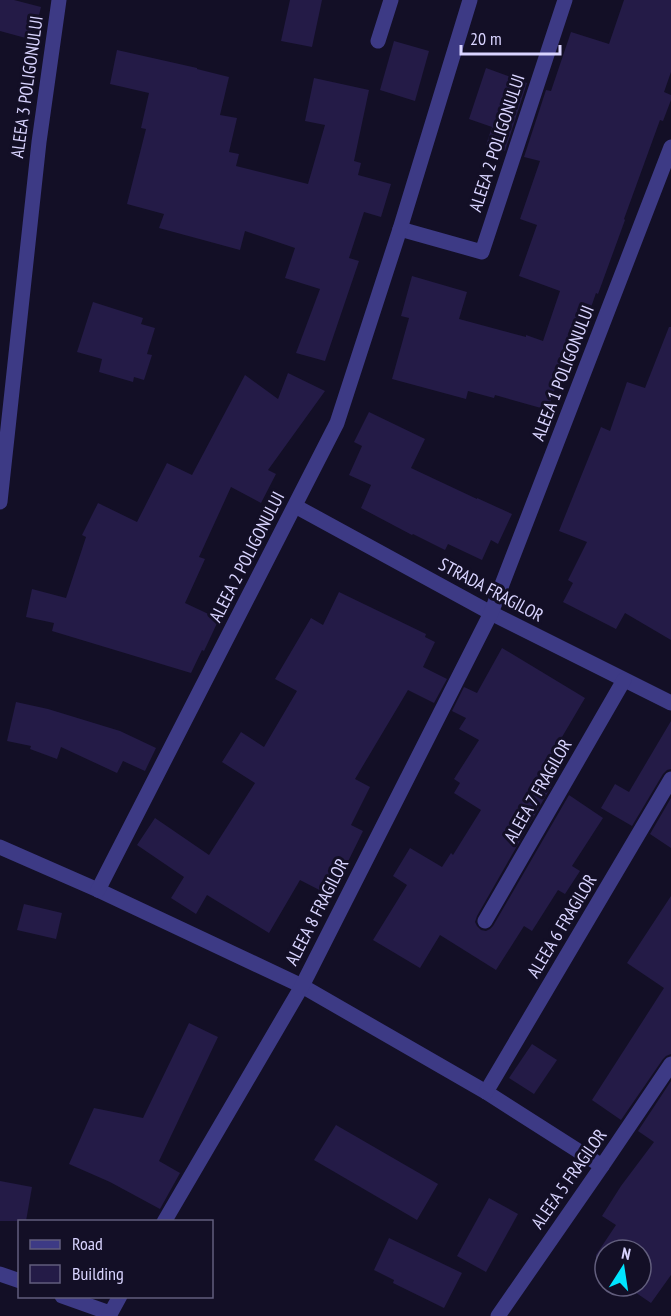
<svg xmlns="http://www.w3.org/2000/svg" width="671" height="1316" font-family="'PT Sans Narrow',sans-serif">
	<style>
		.building { fill: #241b47 }
		.lines { fill: none; stroke-linecap: round; stroke-linejoin: round }
		.minor { stroke: #3d3a85; stroke-width: 15 }
		.labels { text-anchor: middle; stroke-width: 6; stroke-linejoin: round; paint-order: stroke }
		.street-label { font-size: 18px; fill: #d9d4ff; stroke: #130f26 }
	</style>
	<rect width="100%" height="100%" fill="#130f26"/>
	<g class="building">
		<path d="M0 0H14L41 7 33 40 0 31Z"/>
		<path d="M290 0H322L312 47 281 41Z"/>
		<path d="M624 0H671V72L664 92 671 95V100L663 121 660 120 624 219 625 220 598 294 596 293 579 342 571 339 548 410 495 395 494 398 468 391 466 399 392 379 409 318 401 316 412 276 467 292 459 319 526 337V335L543 341 560 291 519 276 537 225 520 219 540 161 524 157 546 90 551 91 571 32 609 44Z"/>
		<path d="M394 41 429 51 415 101 380 90Z"/>
		<path d="M117 50 197 68V69L229 77 220 115 237 118 229 152 239 154 236 166 308 184 325 125 305 121 314 78 369 90 354 161 361 163 358 175 391 184 381 217 364 212 349 258 359 261 325 361 296 353 320 289 285 278 295 248 245 231 240 250 159 228 164 214 127 204 146 129 141 128 149 93 110 84Z"/>
		<path d="M486 68 527 83 505 151 486 145 492 127 469 119Z"/>
		<path d="M93 302 143 318 141 324 155 328 147 354 152 355 144 380 134 377 133 382 99 372 102 359 77 352Z"/>
		<path d="M669 327H671V640L625 613 616 629 563 602 573 583 568 580 587 542 559 531 601 427 610 431 627 382 645 388Z"/>
		<path d="M288 373 325 391 268 470 276 474 261 503 231 487 199 557 205 559 185 603 219 619 204 651 202 650 191 673 52 631 54 623 26 617 32 589 66 598 86 537 82 535 98 503 137 522 167 463 192 475 245 375 278 399Z"/>
		<path d="M369 412 425 439 411 468 477 499V498L512 514 498 544 491 540 482 560 448 544 445 550 413 534 412 535 361 508 371 485 349 475 362 446 354 442Z"/>
		<path d="M339 592 426 634 425 637 435 642 423 667 447 679 434 703 408 690 355 779 370 787 351 825 363 831 331 896 300 880 269 933 207 895 196 914 171 898 184 877 137 845 155 818 209 855 255 783 222 762 241 732 264 747 297 691 275 679 311 618 323 625Z"/>
		<path d="M502 648 585 698 539 776 552 785 477 916 475 922 477 926 481 930 486 931 490 929 493 926 569 795 603 818 572 866 580 871 565 894 558 890 532 931 524 926 496 970 440 935 420 968 373 940 407 885 393 876 410 848 442 867 451 853 453 855 481 810 454 793 460 783 454 779 479 740 459 729 466 718 452 711 464 687 477 693Z"/>
		<path d="M16 702 48 709 120 731 156 748 145 771 123 761 117 773 61 747 57 759 30 749 31 746 7 741Z"/>
		<path d="M671 721V769L667 770 663 774 632 826 601 808 615 784 629 792Z"/>
		<path d="M671 798V848L650 834Z"/>
		<path d="M671 896V1054L666 1056 663 1059 621 1120 592 1100 664 988 627 963Z"/>
		<path d="M24 904 62 913 56 939 17 930Z"/>
		<path d="M189 1023 218 1037 159 1161 180 1173 160 1209 110 1182 69 1164 94 1108 143 1118Z"/>
		<path d="M532 1044 557 1060 534 1094 509 1078Z"/>
		<path d="M671 1081V1275L651 1303 626 1286H641V1250H605V1271L596 1265V1255L616 1225 602 1216 621 1186 654 1142 638 1131Z"/>
		<path d="M336 1125 438 1184 417 1220 314 1160Z"/>
		<path d="M0 1181 32 1187 26 1221H0Z"/>
		<path d="M489 1198 518 1214 486 1272 457 1256Z"/>
		<path d="M389 1238 462 1273 444 1308 393 1283 394 1280 374 1270Z"/>
	</g>
	<g class="lines">
		<g class="minor">
			<path d="M378 41 391 0"/>
			<path d="M400 229 482 252 565 0"/>
			<path d="M0 502 39 142 59 0"/>
			<path d="M295 506 491 613 671 703"/>
			<path d="M0 847 98 890 302 986 486 1092 602 1166"/>
			<path d="M98 890 337 423 400 229 470 0"/>
			<path d="M485 921 624 680"/>
			<path d="M486 1092 671 779"/>
			<path d="M164 1222 302 986 491 613 671 147"/>
			<path d="M0 1274 20 1281"/>
			<path d="M62 1296 110 1313"/>
			<path d="M109 1316 120 1296"/>
			<path d="M498 1316 602 1166 671 1064"/>
		</g>
	</g>
	<g class="labels">
		<g class="street-label">
			<text transform="translate(27 87) rotate(-82)" y="6">ALEEA 3 POLIGONULUI</text>
			<text transform="translate(497 143) rotate(-72)" y="6">ALEEA 2 POLIGONULUI</text>
			<text transform="translate(563 373) rotate(-69)" y="6">ALEEA 1 POLIGONULUI</text>
			<text transform="translate(247 557) rotate(-63)" y="6">ALEEA 2 POLIGONULUI</text>
			<text transform="translate(491 590) rotate(28)" y="6">STRADA FRAGILOR</text>
			<text transform="translate(538 791) rotate(-60)" y="6">ALEEA 7 FRAGILOR</text>
			<text transform="translate(317 912) rotate(-63)" y="6">ALEEA 8 FRAGILOR</text>
			<text transform="translate(562 926) rotate(-59)" y="6">ALEEA 6 FRAGILOR</text>
			<text transform="translate(569 1179) rotate(-55)" y="6">ALEEA 5 FRAGILOR</text>
		</g>
	</g>
	<rect x="18" y="1220" width="195" height="78" fill="#130f26" stroke="#625e7d" stroke-width="1.5"/>
	<rect x="30" y="1240" width="30" height="9" fill="#3d3a85" stroke="#625e7d" stroke-width="1.5"/>
	<text x="72" y="1250" font-size="18" fill="#d9d4ff">Road</text>
	<rect x="30" y="1265" width="30" height="18" fill="#241b47" stroke="#625e7d" stroke-width="1.5"/>
	<text x="72" y="1280" font-size="18" fill="#d9d4ff">Building</text>
	<g transform="translate(623 1268) rotate(12)"><circle r="28" fill="#130f26" stroke="#625e7d" stroke-width="1.5"/>
	<path d="M0-4.5L10 22L0 15L-10 22Z" fill="#00e5ff"/>
	<text y="-9" font-size="16" font-weight="bold" text-anchor="middle" fill="#d9d4ff">N</text>
	</g>
	<path d="M461 45v9h99v-9" fill="none" stroke="#d9d4ff" stroke-width="3"/>
	<text x="470" y="45" font-size="18" fill="#d9d4ff" stroke="#130f26" stroke-width="4.5" paint-order="stroke">20 m</text>
</svg>
